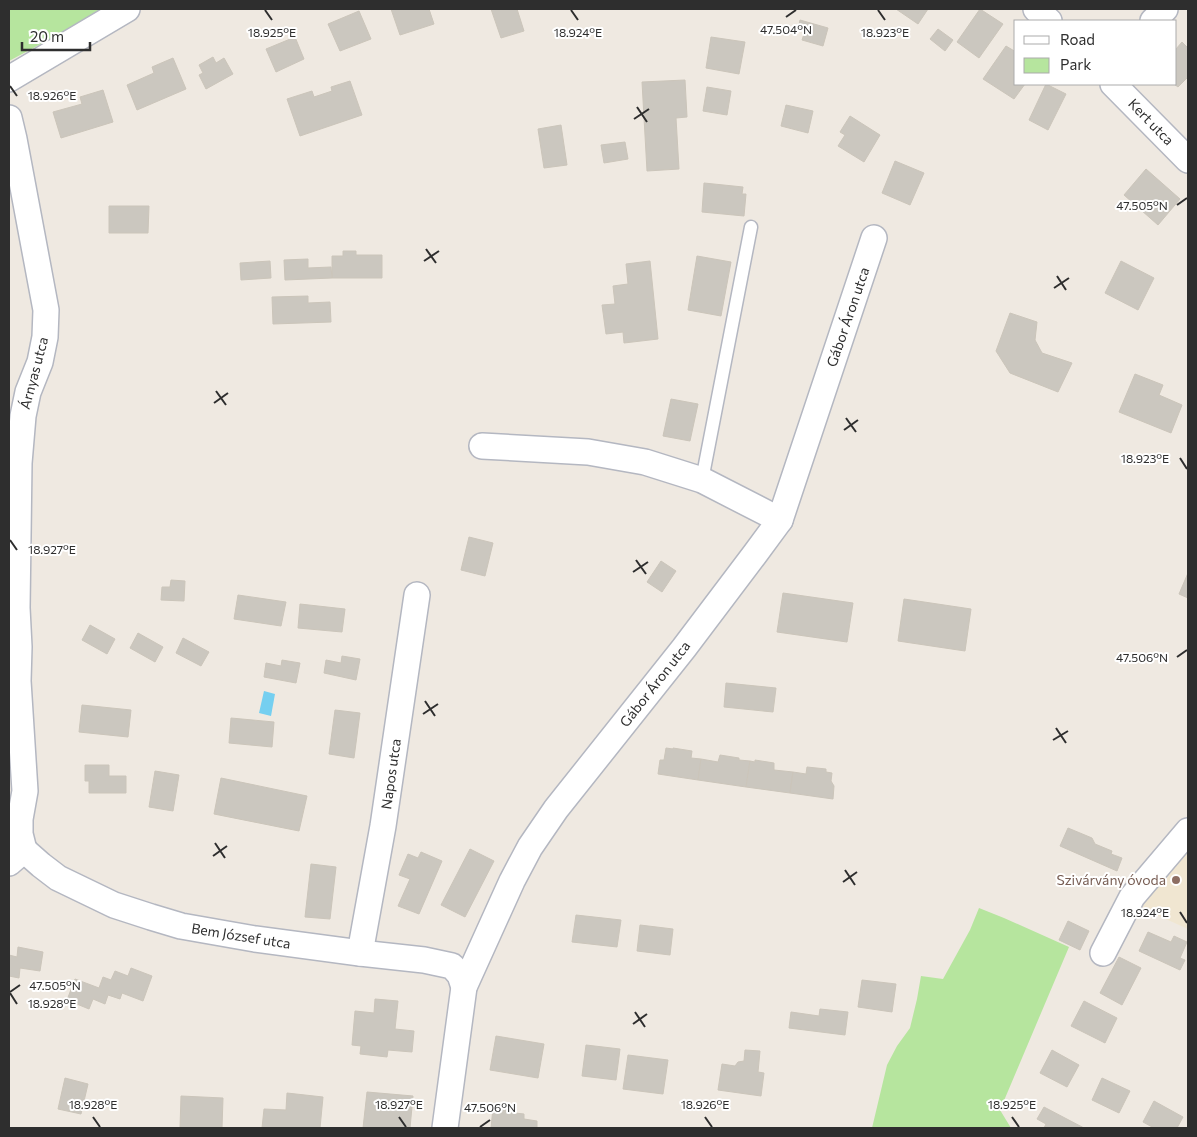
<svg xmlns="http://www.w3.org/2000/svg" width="1197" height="1137" font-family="Commissioner,sans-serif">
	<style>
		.education { fill: #f0e6d1 }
		.green { fill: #b6e59e }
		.water { fill: #75cff0 }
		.building { fill: #cbc7bf; stroke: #cbc5ba }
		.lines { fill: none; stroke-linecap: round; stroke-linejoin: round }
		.service-casing { stroke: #b4b7c1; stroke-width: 15 }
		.minor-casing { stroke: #b4b7c1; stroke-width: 28 }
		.service { stroke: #fff; stroke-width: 12 }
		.minor { stroke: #fff; stroke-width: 25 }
		.ticks { fill: none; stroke: #2e2e2e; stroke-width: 2 }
		.education-dot { fill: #8d6e63; stroke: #fff; stroke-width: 2 }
		.labels { text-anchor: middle; stroke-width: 4; stroke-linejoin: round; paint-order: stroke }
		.street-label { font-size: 14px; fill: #2e2e2e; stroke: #fff }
		.education-label { font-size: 14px; fill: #785e54; stroke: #fff; text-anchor: end }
		.ticks-label { font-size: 12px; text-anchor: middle; fill: #2e2e2e; stroke: #fff; stroke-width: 4; stroke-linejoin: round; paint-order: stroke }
	</style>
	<rect width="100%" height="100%" fill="#efe9e1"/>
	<path class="education" d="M1188 852V929L1139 907Z"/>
	<g class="green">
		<path d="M9 9H106L9 61Z"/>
		<path d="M979 908 1004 918 1069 947 1000 1110 1011 1128H872L887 1065 897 1046 910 1028 917 999 921 976 943 979 970 930Z"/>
	</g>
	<path class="water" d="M264 691 275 694 271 716 259 713Z"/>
	<g class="building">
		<path d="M391 9H429L434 24 400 35Z"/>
		<path d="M491 9H517L524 31 501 38Z"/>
		<path d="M896 9H928L918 24Z"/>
		<path d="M980 9 1003 24 979 58 957 42Z"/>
		<path d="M359 11 371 39 340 51 328 24Z"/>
		<path d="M800 20 828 28 823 46 802 40 805 31 798 29Z"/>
		<path d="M938 29 953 40 945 51 930 39Z"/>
		<path d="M295 37 304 59 276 72 266 49Z"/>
		<path d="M711 37 745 42 739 74 706 68Z"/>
		<path d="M1182 42 1188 48V77L1178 87 1174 84H1176V49Z"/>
		<path d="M1006 46 1016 52V84H1025L1014 99 983 79Z"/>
		<path d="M213 57 216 63 224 58 233 74 206 89 199 75 203 73 199 65Z"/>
		<path d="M173 58 186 89 137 110 127 85 154 73 152 67Z"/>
		<path d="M685 80 687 117 676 118 679 169 647 171 642 82Z"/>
		<path d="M350 81 362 115 300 136 287 99 312 91 314 97 332 91 331 87Z"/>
		<path d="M1046 84 1066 94 1048 130 1029 120Z"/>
		<path d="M707 87 731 91 727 115 703 111Z"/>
		<path d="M103 90 113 122 61 138 53 112 82 104 80 97Z"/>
		<path d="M786 105 813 111 808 133 781 126Z"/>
		<path d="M850 116 880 135 864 162 838 146 845 135 840 132Z"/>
		<path d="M561 125 567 165 544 168 538 129Z"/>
		<path d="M625 142 628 159 604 163 601 145Z"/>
		<path d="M895 161 924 173 910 205 882 193Z"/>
		<path d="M1146 169 1180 199 1158 225 1124 195Z"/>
		<path d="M704 183 743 187 742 194H746L744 216 702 212Z"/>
		<path d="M109 206H149L148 233H109Z"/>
		<path d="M343 251H356V255H382V278H332V256H343Z"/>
		<path d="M697 256 731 262 721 316 688 310Z"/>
		<path d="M308 259V268L331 267 332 278 285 280 284 260Z"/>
		<path d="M270 261 271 278 241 280 240 263Z"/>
		<path d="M650 261 658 339 624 343 623 332 606 334 602 305 615 304 613 286 628 284 626 264Z"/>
		<path d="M1121 261 1154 278 1138 310 1105 293Z"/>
		<path d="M308 296V303L330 302 331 322 273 324 272 297Z"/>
		<path d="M1010 313 1037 322 1035 340 1042 353 1072 363 1058 392 1010 373 996 351Z"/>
		<path d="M1135 374 1163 385 1159 395 1182 405 1171 433 1119 412Z"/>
		<path d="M671 399 698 404 690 441 663 436Z"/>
		<path d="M469 537 493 543 485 576 461 570Z"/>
		<path d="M661 561 676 571 662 592 647 582Z"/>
		<path d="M1188 573V598L1179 594Z"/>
		<path d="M171 580 185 581 184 601 161 600 162 587H170Z"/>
		<path d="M783 593 853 603 847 642 777 632Z"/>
		<path d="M238 595 286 602 281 626 234 619Z"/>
		<path d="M904 599 971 609 965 651 898 641Z"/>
		<path d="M300 604 345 609 342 632 298 628Z"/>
		<path d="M90 625 115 639 107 654 82 640Z"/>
		<path d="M138 633 163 647 155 662 130 648Z"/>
		<path d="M183 638 209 652 201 666 176 653Z"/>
		<path d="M342 656 360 659 356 680 324 673 326 660 341 663Z"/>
		<path d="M282 660 300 663 296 683 264 677 266 663 281 666Z"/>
		<path d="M726 683 776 688 773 712 724 707Z"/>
		<path d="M82 705 131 710 128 737 79 732Z"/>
		<path d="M335 710 360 713 354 758 329 754Z"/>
		<path d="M231 718 274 722 272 747 229 743Z"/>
		<path d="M666 748 673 749V748L692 751 691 758 701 759 698 780 658 774 660 760H664Z"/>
		<path d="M720 755 739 758V760L750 761 746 787 698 780 701 759 718 762Z"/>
		<path d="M755 760 774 763V770L793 772 790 793 746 787 750 761 755 762Z"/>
		<path d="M85 765H109V776H126V793H89V781H85Z"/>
		<path d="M807 767 826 769V772L832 773 831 781 834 786 833 799 790 793 793 772 806 774Z"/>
		<path d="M155 771 179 775 173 811 149 807Z"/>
		<path d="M221 778 307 796 299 831 214 814Z"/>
		<path d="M1068 828 1092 838 1095 844 1112 851 1111 854 1122 858 1117 871 1060 846Z"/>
		<path d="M470 849 494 861 465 917 441 905Z"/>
		<path d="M421 852 442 861 419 914 398 906 410 879 399 875 408 854 418 858Z"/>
		<path d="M311 864 336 867 330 919 305 917Z"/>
		<path d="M576 915 621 920 617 947 572 942Z"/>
		<path d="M1068 921 1089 931 1080 950 1059 940Z"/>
		<path d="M640 925 673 929 670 955 637 951Z"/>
		<path d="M1148 932 1171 942 1174 936 1187 942 1180 958 1185 960 1180 970 1139 951Z"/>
		<path d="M18 947 43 952 40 971 20 968 19 978 9 976V955L17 957Z"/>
		<path d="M1119 957 1141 968 1122 1005 1100 993Z"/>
		<path d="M131 968 152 976 143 1001 122 993 120 999 108 995 105 1004 93 999 89 1009 67 1000 75 979 99 988 103 977 111 980 115 971 128 976Z"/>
		<path d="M862 980 896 984 892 1012 858 1007Z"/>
		<path d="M375 999 398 1001 395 1029 414 1031 412 1052 388 1050 387 1057 360 1054 361 1046 352 1045 355 1011 374 1013Z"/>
		<path d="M1084 1001 1117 1018 1105 1043 1071 1026Z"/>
		<path d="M820 1009 848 1012 845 1035 789 1028 791 1012 819 1016Z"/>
		<path d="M496 1036 544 1044 538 1078 490 1070Z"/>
		<path d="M586 1045 620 1049 616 1080 582 1076Z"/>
		<path d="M745 1050 760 1051 758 1072 764 1073 761 1096 718 1090 722 1064 735 1066 738 1062 744 1061Z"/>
		<path d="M1052 1050 1079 1065 1067 1087 1040 1073Z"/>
		<path d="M628 1055 668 1060 663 1094 623 1089Z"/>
		<path d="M65 1078 88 1084 81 1114 58 1109Z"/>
		<path d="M1102 1078 1130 1091 1119 1113 1092 1100Z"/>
		<path d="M367 1092 413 1096 410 1128H363Z"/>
		<path d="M287 1093 323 1097 320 1128H262L264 1109 286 1110Z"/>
		<path d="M181 1096 223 1098 222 1128H180Z"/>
		<path d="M1154 1101 1183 1117 1177 1128H1154L1143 1122Z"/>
		<path d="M1044 1107 1084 1128H1044L1046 1124 1037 1119Z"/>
		<path d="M493 1108 516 1110 515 1113 524 1114V1119L537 1121V1128H491Z"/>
	</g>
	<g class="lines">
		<g class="service-casing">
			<path id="service" d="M702 480 751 227"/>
		</g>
		<g class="minor-casing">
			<g id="minor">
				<path d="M1036 9 1049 21"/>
				<path d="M1153 21 1165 9"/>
				<path d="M9 79 127 9"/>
				<path d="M1113 84 1188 160"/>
				<path d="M9 118 14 139 46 310 45 337 40 362 28 392 23 416 19 463 17 608 19 647 18 681 25 791 20 819V834L24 850"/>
				<path d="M482 446 588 452 645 462 702 480 780 520"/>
				<path d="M24 850 41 865 58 878 114 905 151 917 181 926 255 939 360 953 424 960 452 966 460 975 464 987"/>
				<path d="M9 863 24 850"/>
				<path d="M360 953 383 826 417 595"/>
				<path d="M1103 953 1132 897 1188 831"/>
				<path d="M445 1128 464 987 512 881 530 847 556 809 684 648 755 554 780 520 874 238"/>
			</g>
		</g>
		<use href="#service" class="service"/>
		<use href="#minor" class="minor"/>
	</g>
	<path class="ticks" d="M265 10 272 20M571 10 578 20M878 10 885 20M786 17 796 10M10 86 17 96M637 107 647 122M634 119 649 109M1177 205 1187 198M426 249 436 263M424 261 439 251M1057 276 1066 290M1054 288 1069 278M216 391 226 405M214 403 228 393M846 418 856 432M844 430 858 420M1180 458 1187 469M10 540 17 550M636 560 646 574M633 572 648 562M1177 657 1187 650M425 701 435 716M423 714 438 704M1056 728 1066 743M1053 740 1068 731M215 843 225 858M213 856 227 846M845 870 855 885M843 882 857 872M1180 912 1187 923M10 992 20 985M10 993 17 1004M635 1012 645 1027M633 1024 647 1014M93 1117 100 1127M399 1117 406 1127M705 1117 712 1127M1012 1117 1019 1127M480 1127 490 1120"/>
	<circle class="education-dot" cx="1176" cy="880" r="5"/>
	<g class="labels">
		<g class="street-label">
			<text transform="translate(1151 122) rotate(46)" y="5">Kert utca</text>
			<text transform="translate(848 317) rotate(-71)" y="5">Gábor Áron utca</text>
			<text transform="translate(34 373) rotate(-75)" y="5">Árnyas utca</text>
			<text transform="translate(655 684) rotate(-52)" y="5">Gábor Áron utca</text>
			<text transform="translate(391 774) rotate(-82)" y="5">Napos utca</text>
			<text transform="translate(241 936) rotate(9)" y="5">Bem József utca</text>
		</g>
		<g class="education-label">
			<text x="1166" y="885">Szivárvány óvoda</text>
		</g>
	</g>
	<g class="ticks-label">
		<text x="786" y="34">47.504°N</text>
		<text x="272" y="37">18.925°E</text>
		<text x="578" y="37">18.924°E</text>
		<text x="885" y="37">18.923°E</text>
		<text x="52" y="100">18.926°E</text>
		<text x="1142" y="210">47.505°N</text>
		<text x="1145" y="463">18.923°E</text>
		<text x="52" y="554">18.927°E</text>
		<text x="1142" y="662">47.506°N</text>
		<text x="1145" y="917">18.924°E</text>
		<text x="55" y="990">47.505°N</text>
		<text x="52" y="1008">18.928°E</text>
		<text x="93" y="1109">18.928°E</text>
		<text x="399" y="1109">18.927°E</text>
		<text x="705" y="1109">18.926°E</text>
		<text x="1012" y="1109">18.925°E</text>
		<text x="490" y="1112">47.506°N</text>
	</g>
	<rect width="1197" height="1137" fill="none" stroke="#2e2e2e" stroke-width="20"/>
	<rect x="1014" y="20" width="162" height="65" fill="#ffffff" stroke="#ababab"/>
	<rect x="1024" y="36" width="25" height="8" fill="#ffffff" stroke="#ababab"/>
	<text x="1060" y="45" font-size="15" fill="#2e2e2e">Road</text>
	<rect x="1024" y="58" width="25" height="15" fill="#b6e59e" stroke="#ababab"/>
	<text x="1060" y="70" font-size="15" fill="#2e2e2e">Park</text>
	<path d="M22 42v8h68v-8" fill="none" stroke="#2e2e2e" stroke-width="2.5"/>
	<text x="30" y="42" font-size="15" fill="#2e2e2e" stroke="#ffffff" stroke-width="4" paint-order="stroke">20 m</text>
</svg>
